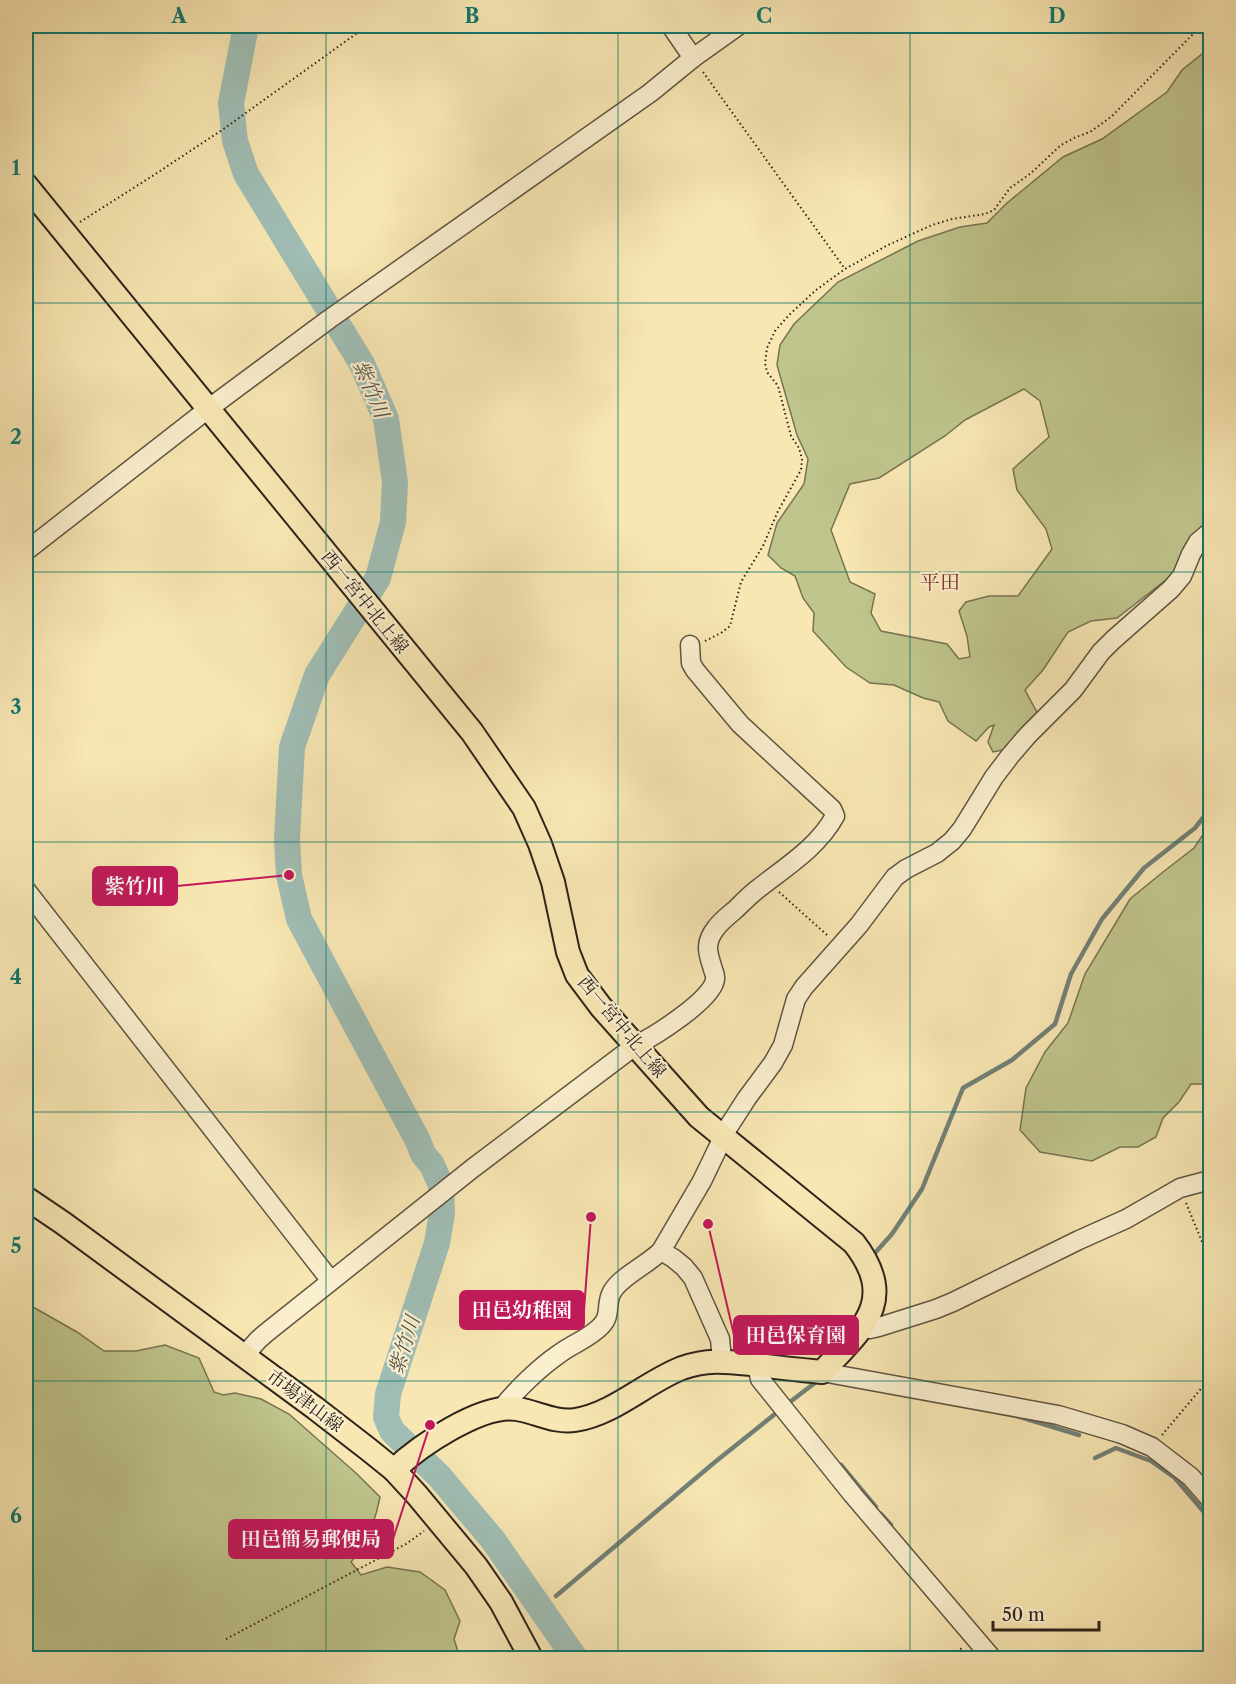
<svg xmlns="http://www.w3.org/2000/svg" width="1236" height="1684" font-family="'Libre Caslon Text','Noto Serif JP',serif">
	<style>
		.green { fill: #bfc58b; stroke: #767453; stroke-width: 1.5; fill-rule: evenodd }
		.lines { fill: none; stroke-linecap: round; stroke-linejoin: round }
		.stream { stroke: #728077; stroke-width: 4.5 }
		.river { stroke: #a0beb5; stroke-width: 26 }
		.minor-casing { stroke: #605441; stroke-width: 21 }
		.major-casing { stroke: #2e231b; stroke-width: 26 }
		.path { stroke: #2e231b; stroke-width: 2; stroke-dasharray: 1.5 3; stroke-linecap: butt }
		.minor { stroke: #faefce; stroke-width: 18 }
		.major { stroke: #f8e7b3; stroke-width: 22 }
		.grid { fill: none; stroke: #0f766e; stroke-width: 1.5; stroke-opacity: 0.55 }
		.labels { text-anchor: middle; stroke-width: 4.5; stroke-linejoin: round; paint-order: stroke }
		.street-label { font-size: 18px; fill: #2e231b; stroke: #faefce }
		.water-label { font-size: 20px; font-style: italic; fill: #505249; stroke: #faefce }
		.neighbourhood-label { font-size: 20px; fill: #7a1f14; stroke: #faefce }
		.leader { fill: none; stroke: #c2185b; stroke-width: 2 }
		.callout-dot { fill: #c2185b; stroke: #faefce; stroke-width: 2 }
		.callout { fill: #c2185b; stroke: #c2185b; stroke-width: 2 }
		.callout-label { font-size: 20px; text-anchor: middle; font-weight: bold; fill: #fff }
		.neatline { fill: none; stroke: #0f766e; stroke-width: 2 }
		.grid-label { font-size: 20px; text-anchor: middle; font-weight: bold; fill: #0f766e }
	</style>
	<rect width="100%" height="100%" fill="#f8e7b3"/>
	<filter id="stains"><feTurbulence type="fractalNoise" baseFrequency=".00333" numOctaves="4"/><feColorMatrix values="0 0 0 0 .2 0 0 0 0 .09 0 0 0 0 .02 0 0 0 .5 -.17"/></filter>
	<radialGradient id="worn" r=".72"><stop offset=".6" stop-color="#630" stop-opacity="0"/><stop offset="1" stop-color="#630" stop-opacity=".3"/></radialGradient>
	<g class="green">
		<path d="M1210 53V525L1175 573 1117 618 1091 621 1068 632 1043 670 1025 690 1039 716 1008 749 993 752 988 742 994 725 989 727 976 741 948 721 939 702 923 698 894 685 870 683 846 667 813 631 814 613 803 598 795 576 781 568 768 555 777 523 804 484 808 459 797 435 777 365 780 345 794 324 838 282 918 241 960 227 987 223 1007 203 1063 157 1102 139 1167 92 1182 70 1202 54ZM1024 389 1040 401 1049 437 1013 469 1017 490 1046 529 1052 549 1018 596H989L966 602 959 611 967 636 970 657 959 659 947 644 881 631 871 613 875 594 850 582 831 530 850 484 879 478 945 436 965 420Z"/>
		<path d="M1210 824V1084H1191L1179 1102 1163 1118 1156 1137 1138 1147H1120L1092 1161 1040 1152 1020 1130 1026 1088 1045 1052 1068 1023 1085 974 1130 899 1163 872 1194 848Z"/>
		<path d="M26 1303 77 1332 104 1351H136L165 1345 199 1358 214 1392 223 1395 235 1393 261 1399 289 1414 357 1474 380 1497C376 1519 366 1546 351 1562L361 1575 387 1567 420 1572 445 1590 460 1621 454 1639 460 1658H26Z"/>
	</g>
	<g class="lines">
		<g class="stream">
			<path d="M874 1254 892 1234 922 1189 963 1088 1012 1060 1055 1024 1071 974 1102 919 1144 868 1195 828 1210 809"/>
			<path d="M786 1405 820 1379"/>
			<path d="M1017 1416 1079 1435"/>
			<path d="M1095 1458 1116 1448 1151 1461 1175 1478 1210 1519"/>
			<path d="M841 1465 876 1507"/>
			<path d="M881 1514 891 1525"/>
			<path d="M556 1596 715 1462 780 1410"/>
		</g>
		<path class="river" d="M246 26 231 103 235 141 246 174 362 364 386 419 395 482 393 522 378 578 317 675 292 747 287 839 289 875 299 919 418 1141 423 1154 432 1165 441 1185 442 1213 437 1243 388 1394 386 1417 392 1431 439 1476 493 1540 575 1658"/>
		<g class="minor-casing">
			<g id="minor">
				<path d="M671 26 693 58"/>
				<path d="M26 551 208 409 328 320 650 93 693 58 738 26"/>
				<path d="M26 890 331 1281"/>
				<path d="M661 1251 673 1258 684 1267 693 1278 720 1339 722 1360"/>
				<path d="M863 1327 870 1329 879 1327 936 1309 953 1302 1079 1240 1126 1219 1180 1188 1210 1180"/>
				<path d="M244 1356 258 1340 266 1333 473 1168 636 1045C653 1037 714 999 715 979 716 975 713 971 712 966 707 951 705 942 716 928 721 921 729 915 736 909 743 902 751 894 759 888 787 866 818 847 835 816L832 809 740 724 695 670 691 663 690 645"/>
				<path d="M757 1365 760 1379 853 1495 992 1658"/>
				<path d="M822 1372 1058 1415 1122 1434 1152 1447 1191 1477 1210 1499"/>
				<path d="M502 1408C516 1390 540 1367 559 1354 572 1344 590 1338 601 1326 612 1315 605 1304 612 1292 620 1277 647 1265 661 1251L702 1181 727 1129 747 1098 773 1063 783 1045 796 999 804 987 859 925 895 877 906 869 937 853 952 841 962 829 994 777 1010 756 1028 735 1073 690 1101 652 1113 640 1171 589 1182 576 1191 554 1198 542 1210 532"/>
			</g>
		</g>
		<g class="major-casing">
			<g id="major">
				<path d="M26 185 472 732 524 808 540 844 553 882 568 952 577 975 601 1007 699 1117 854 1243C899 1301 862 1329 822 1372 801 1370 780 1368 759 1365 730 1362 710 1358 682 1368 646 1382 614 1414 575 1420 554 1423 537 1412 517 1409 482 1403 419 1446 394 1470"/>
				<path d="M26 1198 63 1223 315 1408 368 1449 394 1470 417 1495 476 1566 501 1602 531 1658"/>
			</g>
		</g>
		<g class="path">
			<path d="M703 72 845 269"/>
			<path d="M80 222 157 173 225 128 367 26"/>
			<path d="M705 641 721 633 730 626 741 582 763 546 778 511 801 470 802 459 799 448 791 436 778 386 767 372 765 363 767 348 775 331 789 315 816 290 845 269 888 245 932 225 952 219 985 214 994 210 1010 188 1030 174 1061 145 1076 137 1090 132 1111 117 1201 26"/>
			<path d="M779 892 828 936"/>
			<path d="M1186 1203 1210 1261"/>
			<path d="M1162 1435 1210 1378"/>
			<path d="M226 1639 406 1544 424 1531"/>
			<path d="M950 1658 963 1647"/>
		</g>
		<use href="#minor" class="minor"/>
		<use href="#major" class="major"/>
	</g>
	<path class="grid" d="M326 26V1658M618 26V1658M910 26V1658M26 303H1210M26 572H1210M26 842H1210M26 1112H1210M26 1381H1210"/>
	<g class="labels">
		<g class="street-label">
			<text transform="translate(365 602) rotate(51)" y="6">西一宮中北上線</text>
			<text transform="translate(622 1027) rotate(50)" y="6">西一宮中北上線</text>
			<text transform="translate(305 1401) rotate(37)" y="6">市場津山線</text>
		</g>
		<g class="water-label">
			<text transform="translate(371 389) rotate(67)" y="7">紫竹川</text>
			<text transform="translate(404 1345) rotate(-72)" y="7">紫竹川</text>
		</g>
		<g class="neighbourhood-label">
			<text x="940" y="589">平田</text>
		</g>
	</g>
	<path class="leader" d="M289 875L177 886M591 1217L584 1310M708 1224L734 1335M430 1425L393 1539"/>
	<g class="callout-dot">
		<circle cx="289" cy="875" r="6"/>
		<circle cx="591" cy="1217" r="6"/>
		<circle cx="708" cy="1224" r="6"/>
		<circle cx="430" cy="1425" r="6"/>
	</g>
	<g class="callout">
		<rect x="93" y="867" width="84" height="38" rx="6"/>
		<rect x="460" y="1291" width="124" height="38" rx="6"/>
		<rect x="734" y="1316" width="124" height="38" rx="6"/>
		<rect x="229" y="1520" width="164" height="38" rx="6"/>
	</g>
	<g class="callout-label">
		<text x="135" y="893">紫竹川</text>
		<text x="522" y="1317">田邑幼稚園</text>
		<text x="796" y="1342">田邑保育園</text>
		<text x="311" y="1546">田邑簡易郵便局</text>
	</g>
	<rect width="1236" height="1684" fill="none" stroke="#f8e7b3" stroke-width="66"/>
	<path d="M993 1621v9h106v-9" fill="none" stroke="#2e231b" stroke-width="3"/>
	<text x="1002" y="1621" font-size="18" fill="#2e231b" stroke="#faefce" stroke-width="4.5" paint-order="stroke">50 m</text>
	<rect x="33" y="33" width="1170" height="1618" class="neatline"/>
	<g class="grid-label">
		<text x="179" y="23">A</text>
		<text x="472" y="23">B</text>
		<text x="764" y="23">C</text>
		<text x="1057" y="23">D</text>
		<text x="16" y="175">1</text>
		<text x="16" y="444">2</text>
		<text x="16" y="714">3</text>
		<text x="16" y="984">4</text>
		<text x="16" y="1253">5</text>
		<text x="16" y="1523">6</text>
	</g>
	<rect width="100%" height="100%" filter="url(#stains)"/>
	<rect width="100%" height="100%" fill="url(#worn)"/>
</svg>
